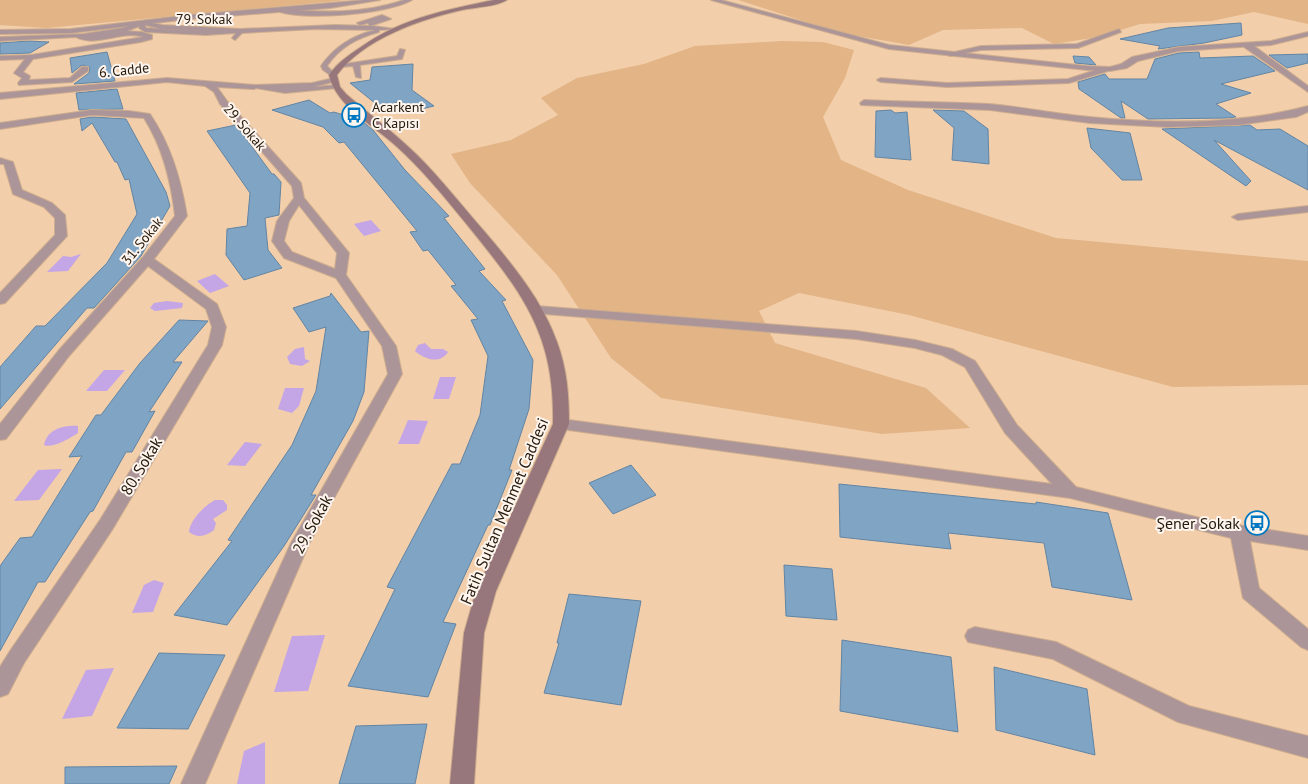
<svg xmlns="http://www.w3.org/2000/svg" width="1308" height="784" font-family="'PT Sans',sans-serif">
	<style>
		.green { fill: #e3b485 }
		.water { fill: #c4a5e6 }
		.building { fill: #80a4c4; stroke: #6285a4 }
		.lines { fill: none; stroke-linecap: round; stroke-linejoin: round }
		.service-casing { stroke: #cdad8e; stroke-width: 2 }
		.minor-casing { stroke: #cdad8e; stroke-width: 2 }
		.tertiary-casing { stroke: #cdad8e; stroke-width: 2 }
		.secondary-casing { stroke: #cdad8e; stroke-width: 2 }
		.service { fill: #ac9599; fill-rule: evenodd }
		.minor { fill: #ac9599; fill-rule: evenodd }
		.tertiary { fill: #ac9599; fill-rule: evenodd }
		.secondary { fill: #97767c; fill-rule: evenodd }
		.labels { text-anchor: middle; stroke-width: 4; stroke-linejoin: round; paint-order: stroke }
		.far-street-label { font-size: 14px; fill: #24180a; stroke: #fdf5ee }
		.far-poi-label { font-size: 14px; fill: #24180a; stroke: #fdf5ee; text-anchor: start }
		.street-label { font-size: 16px; fill: #24180a; stroke: #fdf5ee }
		.poi-label { font-size: 16px; fill: #24180a; stroke: #fdf5ee; text-anchor: end }
	</style>
	<rect width="100%" height="100%" fill="#f2ceab"/>
	<g class="green">
		<path d="M0 0H347L46 28 0 25Z"/>
		<path d="M738 0H1308V24L1254 12 1212 21 1140 24 1098 37 1054 44 1022 28 943 30 909 45 841 33Z"/>
		<path d="M782 41 823 42 854 50 845 78 823 117 841 160 908 190 1056 238 1308 261V385L1173 387 909 315 799 293 759 311 775 343 926 388 970 428 882 434 661 398 611 358 557 275 470 183 451 154 511 140 558 115 541 98 577 78 644 64 695 46Z"/>
	</g>
	<g class="water">
		<path d="M371 220 381 231 364 236 354 224Z"/>
		<path d="M81 254 68 271 47 272 63 256 71 257Z"/>
		<path d="M215 274 229 286 210 293 197 281Z"/>
		<path d="M167 301 183 303 182 308 155 311 150 308 154 303Z"/>
		<path d="M425 343 431 349H443L448 352C440 365 424 359 415 351L418 345Z"/>
		<path d="M304 347 305 359 310 361 302 366 290 364 287 357 295 349Z"/>
		<path d="M104 370H125L107 391H86Z"/>
		<path d="M440 377H456L449 399H433Z"/>
		<path d="M285 388H304L299 406 292 413 278 409Z"/>
		<path d="M408 420 428 421 419 444H398Z"/>
		<path d="M78 426V433C71 438 51 449 44 445 47 429 64 425 78 426Z"/>
		<path d="M245 442 262 444 245 466 227 465Z"/>
		<path d="M62 469 39 500 14 501 38 470Z"/>
		<path d="M215 500H223L227 505V510L213 519 216 523 214 530C206 536 198 539 189 532 190 520 204 506 215 500Z"/>
		<path d="M154 580 164 583 153 612 132 613 144 585Z"/>
		<path d="M325 635 308 691 274 692 292 636Z"/>
		<path d="M114 668 92 716 62 719 86 670Z"/>
		<path d="M265 742V784H237L244 751Z"/>
	</g>
	<g class="building">
		<path d="M1241 23 1242 35 1204 43 1158 49 1160 46 1120 39 1168 28Z"/>
		<path d="M29 41 49 42 30 53 0 54V43Z"/>
		<path d="M107 52 115 81 74 84 89 73 90 67 82 65 72 73 70 58Z"/>
		<path d="M1199 52 1200 58 1253 56 1275 71 1221 84 1251 93 1216 104 1236 117 1227 118 1148 119 1121 101 1125 118H1121L1079 89 1078 82 1105 74 1109 79H1147L1155 59 1179 53Z"/>
		<path d="M1308 54V63L1287 68 1269 55Z"/>
		<path d="M1073 56 1089 57 1096 65 1075 63Z"/>
		<path d="M413 64 412 90 434 106 409 112 397 102 381 108 350 83 370 80 372 67Z"/>
		<path d="M117 89 123 109 79 110 76 93Z"/>
		<path d="M309 100 330 113 334 112 362 121 373 130 405 170 449 216 444 218 485 269 479 271 506 300 502 301 533 360 529 409 509 470H512L490 525H488L443 622 456 624 428 697 348 686 395 589 387 587 452 464H460L480 415 488 356 471 320 478 319 451 286 456 285 428 250 423 251 410 232 417 231 344 142 339 143 323 127 272 110Z"/>
		<path d="M891 110 895 113 907 112 911 160 875 157 876 111Z"/>
		<path d="M933 110 964 111 988 129 989 164 952 160 954 128Z"/>
		<path d="M92 117 126 119 166 192 170 206 141 256 94 308H87L0 409V367L36 326H45L107 263 137 214 129 179 125 180 117 162H115L92 123 82 131 80 119Z"/>
		<path d="M236 125 272 174H274L281 182 279 215 265 218 268 250 282 268 244 280 226 255 227 229 247 226 250 193 207 131Z"/>
		<path d="M1250 125 1257 130 1280 129 1308 146V190L1214 140 1251 181 1246 186 1162 129Z"/>
		<path d="M1087 128 1130 133 1142 180H1122L1091 148Z"/>
		<path d="M331 293 361 332 369 331 364 392 353 421 311 495H316L284 546 227 625 174 615 232 541 228 540 292 445 316 391 326 327 309 332 293 308 330 296Z"/>
		<path d="M179 320 208 321 173 362H182L149 412 155 411 132 452H126L93 511 90 512 45 582H38L0 651V566L20 538 32 537 82 456 69 457 96 415H101L140 363Z"/>
		<path d="M631 465 656 495 613 514 589 483Z"/>
		<path d="M839 484 1036 504V502L1108 513 1132 600 1052 587 1044 543 948 533 951 549 840 537Z"/>
		<path d="M784 565 832 569 837 620 786 616Z"/>
		<path d="M569 594 641 601 621 705 544 693 559 643H557Z"/>
		<path d="M842 640 951 657 958 732 840 711Z"/>
		<path d="M159 653 225 655 188 729 117 728Z"/>
		<path d="M994 667 1087 689 1095 755 996 730Z"/>
		<path d="M427 724 415 784H339L356 726Z"/>
		<path d="M177 766 169 784H65V767Z"/>
	</g>
	<g class="lines">
		<g class="service-casing">
			<g id="service">
				<path d="M404 0H412C389 14 299 22 275 10L278 8C321 13 363 14 404 0Z"/>
				<path d="M382 15 391 19 370 26 368 23 382 19 360 25 357 23Z"/>
				<path d="M143 21 162 25 240 29 335 25 373 26 395 29 379 30V32C357 38 340 47 327 66L336 75 333 77 323 70 321 66C335 46 352 36 375 30L316 29 242 33 235 40 232 38 236 33 206 35 145 32 139 28 140 23ZM145 25 162 29 208 31 146 28Z"/>
				<path d="M400 49 405 50 402 59 360 65 361 78 356 77 353 66 341 67 338 65 397 56Z"/>
				<path d="M334 78 336 79V81L314 87 336 85 339 87 338 88 285 93 249 87 252 85 312 83Z"/>
			</g>
		</g>
		<g class="minor-casing">
			<g id="minor">
				<path d="M143 21 145 24 127 31 142 32 152 35V39L141 42 33 59 23 72 30 76 29 80 70 78 82 67H88V71L72 82 19 85 18 83 22 78 14 73 25 59 0 60V56L31 55 143 37C122 30 95 48 76 37L0 41V37L83 34 122 28Z"/>
				<path d="M1119 29 1121 32 1078 48 981 50 950 56 946 54 981 46 1077 44Z"/>
				<path d="M1244 43H1250L1308 86V92L1244 47Z"/>
				<path d="M1105 67 1109 69 1108 71 1069 83 947 87 881 82 877 80 881 78 947 83 1068 79Z"/>
				<path d="M167 78 255 85V89H252L217 87 227 101 301 183 304 198 349 253 346 275 396 346 402 374 309 544 205 784H181L291 543 388 374 382 346 336 278 284 258 272 241 277 221 294 198 292 186 220 104 214 92 205 86 167 82 0 99V93ZM299 205 337 253 335 269 292 252 284 241 289 221Z"/>
				<path d="M864 100C906 102 947 102 989 104 1023 107 1056 114 1090 117 1162 124 1238 125 1308 106V112L1296 117 1238 125 1167 127 1090 123 990 110 861 105 860 103Z"/>
				<path d="M92 110 129 111 150 114C171 145 181 179 187 216L154 259 217 304 226 327 222 345 112 530 24 663 8 694 0 697V667L10 651 100 520 208 345 212 327 206 309 148 266 69 356 6 439 0 440V424L59 350 143 257 175 216C171 181 163 148 144 118L92 115 0 129V123Z"/>
				<path d="M0 158 13 162 22 190 52 203 65 215 67 236 5 303 0 304V293L55 235V218L44 207 13 194 4 164H0Z"/>
				<path d="M1308 206V212L1238 220 1232 217 1238 214Z"/>
				<path d="M537 306 856 331 915 340 952 349 975 361 1017 425 1076 487 1212 521 1308 536V550L1250 541 1259 588 1308 629V650L1301 647 1243 598 1231 538 1070 498 561 429 555 428 553 424 555 420 561 419 1052 484 1005 433 965 367 942 355 915 348 856 339 532 313 530 310 532 307Z"/>
				<path d="M975 627 1056 642 1189 706 1308 736V758L1178 722 1053 659 968 642 965 636 968 630Z"/>
			</g>
		</g>
		<g class="tertiary-casing">
			<g id="tertiary">
				<path d="M365 0H380L330 8 189 19 71 33 0 34V30L71 29 189 15Z"/>
				<path d="M711 0H721L889 45 1087 66 1110 67 1121 64 1132 57 1179 47 1271 41 1308 32V36L1271 45 1179 51 1138 61 1127 68 1110 71 1087 70 889 49Z"/>
			</g>
		</g>
		<g class="secondary-casing">
			<path id="secondary" d="M494 0H507C496 7 476 7 462 10 421 19 363 39 337 75L340 87 346 94C370 115 396 134 418 156 442 180 462 206 484 231 512 264 542 300 557 342 567 369 569 395 569 424L496 591 484 633 474 784H450L464 633 476 591 553 424C555 334 523 294 469 227 446 199 423 170 395 145 373 125 336 106 329 75 337 63 349 55 361 47 402 18 446 10 494 0Z"/>
		</g>
		<use href="#service" class="service"/>
		<use href="#minor" class="minor"/>
		<use href="#tertiary" class="tertiary"/>
		<use href="#secondary" class="secondary"/>
	</g>
	<defs>
		<g id="bus-ring" transform="scale(1.25)"><circle r="9.5" fill="#fdf5ee" stroke="#0078c1" stroke-width="1.5"/><path d="M-5-6H5V4H4V6H2V4H-2V6H-4V4H-5ZM-3.5-4V0h7V-4ZM-3.5 1.2v1.5H-2V1.2ZM2 1.2v1.5H3.5V1.2Z" fill="#0078c1"/></g>
	</defs>
	<g fill-rule="evenodd">
		<use href="#bus-ring" x="354" y="115"/>
		<use href="#bus-ring" x="1257" y="523"/>
	</g>
	<g class="labels">
		<g class="far-street-label">
			<text x="204" y="24">79. Sokak</text>
			<text transform="translate(124 70) rotate(-6)" y="5">6. Cadde</text>
			<text transform="translate(245 127) rotate(49)" y="5">29. Sokak</text>
			<text transform="translate(142 241) rotate(-51)" y="5">31. Sokak</text>
		</g>
		<g class="far-poi-label">
			<text x="372" y="112">Acarkent<tspan x="372" dy="16">C Kapısı</tspan></text>
		</g>
		<g class="street-label">
			<text transform="translate(141 466) rotate(-59)" y="6">80. Sokak</text>
			<text transform="translate(504 511) rotate(-67)" y="6">Fatih Sultan Mehmet Caddesi</text>
			<text transform="translate(312 524) rotate(-61)" y="6">29. Sokak</text>
		</g>
		<g class="poi-label">
			<text x="1240" y="529">Şener Sokak</text>
		</g>
	</g>
</svg>
